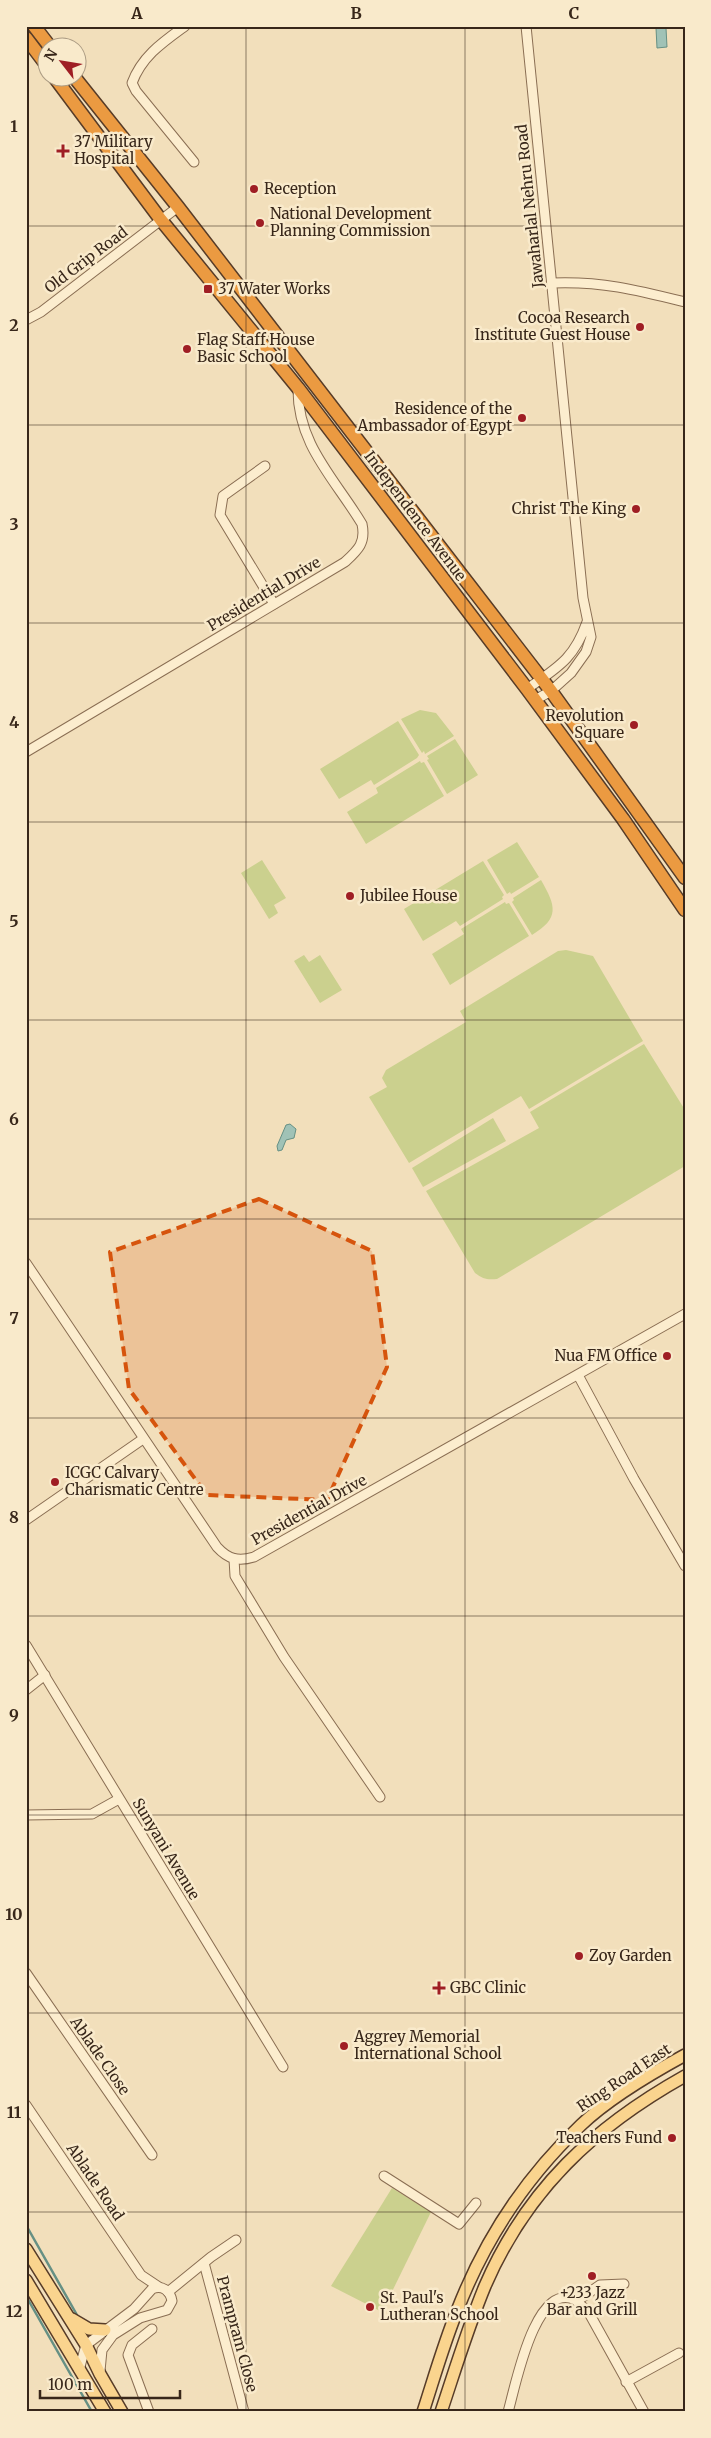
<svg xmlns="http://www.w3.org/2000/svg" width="711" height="2438" font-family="Merriweather,serif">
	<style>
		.green { fill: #cbd08e }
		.water { fill: #a0c2b6; stroke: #669084 }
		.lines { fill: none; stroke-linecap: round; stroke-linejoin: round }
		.stream { stroke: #669084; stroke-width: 2.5 }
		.minor-casing { stroke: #8a6e53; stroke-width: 11 }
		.major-casing { stroke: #573c28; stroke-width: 14 }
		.highway-casing { stroke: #573c28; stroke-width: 15 }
		.minor { stroke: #fcedce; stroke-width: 9 }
		.major { stroke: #fad48e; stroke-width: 11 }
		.highway { stroke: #eb9a41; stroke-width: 12 }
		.marked { fill: #d6540d; fill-opacity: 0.2; stroke: #d6540d; stroke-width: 4; stroke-dasharray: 10 6; stroke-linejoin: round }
		.grid { fill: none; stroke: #38271a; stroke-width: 1; stroke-opacity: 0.55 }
		.poi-dot { fill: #9f1e24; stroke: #f9eacb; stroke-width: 2 }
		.labels { text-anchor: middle; stroke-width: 5; stroke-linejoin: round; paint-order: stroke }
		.poi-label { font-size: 15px; fill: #38271a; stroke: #f9eacb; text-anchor: start }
		.street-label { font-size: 15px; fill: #38271a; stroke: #f9eacb }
		.neatline { fill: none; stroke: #38271a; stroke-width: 2 }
		.grid-label { font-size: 16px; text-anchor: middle; font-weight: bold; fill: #38271a }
	</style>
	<rect width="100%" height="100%" fill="#f2dfbb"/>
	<g class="green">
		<path d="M420 710 436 713 454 736 425 754 424 751 422 753 401 719Z"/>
		<path d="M398 721 419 755 417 758 374 785 371 780 339 799 320 769Z"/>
		<path d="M455 739 478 775 447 794 427 760 429 759 427 756Z"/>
		<path d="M420 761 421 763 424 762 444 796 366 844 347 812 378 793 376 788Z"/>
		<path d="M517 842 539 877 511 894 510 892 507 894 487 860Z"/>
		<path d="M262 860 286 898 274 905 278 913 269 919 241 873Z"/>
		<path d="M483 861 504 895 502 897 503 899 460 926 456 921 423 941 404 909Z"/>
		<path d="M541 880C556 906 560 918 532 935L512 902 514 900 513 898Z"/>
		<path d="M505 902 506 904 509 903 529 936 450 985 432 954 464 934 461 929Z"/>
		<path d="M566 950 593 956 643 1041 529 1109 521 1096 409 1163 369 1097 387 1087 382 1078 386 1070 466 1022 460 1011 558 951Z"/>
		<path d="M304 955 309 962 320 955 342 990 320 1003 294 961Z"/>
		<path d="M644 1044 685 1110V1166L497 1279C487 1280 483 1279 475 1273L426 1191 539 1128 530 1112Z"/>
		<path d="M493 1118 506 1141 423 1187 412 1168Z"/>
		<path d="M392 2188 431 2212 382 2312 331 2286Z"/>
	</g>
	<g class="water">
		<path d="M656 28H666L667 47 657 48Z"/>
		<path d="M290 1124 296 1129 294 1138 286 1140 282 1150 278 1151 277 1146 286 1125Z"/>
	</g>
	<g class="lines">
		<g class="stream">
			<path d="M26 2225 77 2315"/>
			<path d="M26 2296 92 2412"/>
		</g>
		<g class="minor-casing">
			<g id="minor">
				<path d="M185 26C163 42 142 56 132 83L136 91 194 162"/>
				<path d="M526 26 583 598 591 637 586 652 571 673 551 691 535 700"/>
				<path d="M552 283C602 281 637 290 685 302"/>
				<path d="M26 320 41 312 178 207"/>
				<path d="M265 466 223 496 220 515 274 604"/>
				<path d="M527 689C558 667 574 659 587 622"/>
				<path d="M26 752 345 562C358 550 366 543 362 524 335 479 297 444 298 388"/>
				<path d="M26 1263 217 1547C228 1559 238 1562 254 1557L685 1314"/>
				<path d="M578 1375 634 1479 685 1566"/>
				<path d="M26 1520 143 1439"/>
				<path d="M234 1559 235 1576 284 1657 380 1797"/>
				<path d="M26 1645 283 2067"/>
				<path d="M26 1690 45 1675"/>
				<path d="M26 1815 92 1814 119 1799"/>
				<path d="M26 1973 152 2155"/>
				<path d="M26 2105 141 2275 159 2287"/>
				<path d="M384 2176 459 2224 476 2203"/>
				<path d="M204 2263 244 2412"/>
				<path d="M168 2292 211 2257 236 2240"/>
				<path d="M577 2301 600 2285 624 2284"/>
				<path d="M79 2370 86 2345 134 2309 152 2289C162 2285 170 2290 172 2301L167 2310 140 2318 113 2335 102 2350 100 2371"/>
				<path d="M626 2382 679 2353"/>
				<path d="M149 2412 128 2355 132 2345 152 2329"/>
				<path d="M508 2412C515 2388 535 2280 575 2300 580 2303 584 2309 589 2313L644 2412"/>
			</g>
		</g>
		<g class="major-casing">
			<g id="major">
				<path d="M26 2249 86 2345 100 2374 122 2412"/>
				<path d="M26 2280 105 2412"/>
				<path d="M72 2319 89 2329 105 2330"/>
				<path d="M423 2412C434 2378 444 2343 457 2311 484 2241 526 2177 581 2125 607 2100 652 2073 685 2055"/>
				<path d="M441 2412C455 2370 468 2327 485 2286 527 2189 594 2127 685 2076"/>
			</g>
		</g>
		<g class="highway-casing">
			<g id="highway">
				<path d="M34 26 51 48"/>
				<path d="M26 38 48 67"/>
				<path d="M55 78 161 220 298 388 527 689 623 819 685 910"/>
				<path d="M75 78 178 207 551 691 685 878"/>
			</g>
		</g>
		<use href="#minor" class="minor"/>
		<use href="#major" class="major"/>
		<use href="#highway" class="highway"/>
	</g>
	<path class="marked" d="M259 1199 372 1251 387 1367 327 1500 207 1495 129 1389 110 1252Z"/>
	<path class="grid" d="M246 26V2412M465 26V2412M26 226H685M26 425H685M26 623H685M26 822H685M26 1020H685M26 1219H685M26 1418H685M26 1616H685M26 1815H685M26 2013H685M26 2212H685"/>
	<g class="poi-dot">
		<path d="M60.5 143.5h5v5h5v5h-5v5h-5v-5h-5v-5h5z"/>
		<circle cx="254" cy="189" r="5"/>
		<circle cx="260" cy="223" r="5"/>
		<rect x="203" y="284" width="10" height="10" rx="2.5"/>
		<circle cx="640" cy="327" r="5"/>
		<circle cx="187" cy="349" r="5"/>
		<circle cx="522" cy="418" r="5"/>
		<circle cx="636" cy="509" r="5"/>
		<circle cx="634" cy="725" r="5"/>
		<circle cx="350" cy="896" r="5"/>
		<circle cx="667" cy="1356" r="5"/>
		<circle cx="55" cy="1482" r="5"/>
		<circle cx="579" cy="1956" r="5"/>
		<path d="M436.5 1980.5h5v5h5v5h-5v5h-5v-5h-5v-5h5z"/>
		<circle cx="344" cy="2046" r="5"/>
		<circle cx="672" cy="2138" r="5"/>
		<circle cx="592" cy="2276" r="5"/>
		<circle cx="370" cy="2307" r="5"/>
	</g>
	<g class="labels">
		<g class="poi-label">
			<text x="74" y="147">37 Military<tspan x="74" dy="17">Hospital</tspan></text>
			<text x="264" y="194">Reception</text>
			<text x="270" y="219">National Development<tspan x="270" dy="17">Planning Commission</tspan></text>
			<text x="218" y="294">37 Water Works</text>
			<text x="630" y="323" text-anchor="end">Cocoa Research<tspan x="630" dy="17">Institute Guest House</tspan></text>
			<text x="197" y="345">Flag Staff House<tspan x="197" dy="17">Basic School</tspan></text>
			<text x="512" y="414" text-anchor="end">Residence of the<tspan x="512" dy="17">Ambassador of Egypt</tspan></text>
			<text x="626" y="514" text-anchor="end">Christ The King</text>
			<text x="624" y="721" text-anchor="end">Revolution<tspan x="624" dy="17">Square</tspan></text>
			<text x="360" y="901">Jubilee House</text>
			<text x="657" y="1361" text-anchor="end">Nua FM Office</text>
			<text x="65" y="1478">ICGC Calvary<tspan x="65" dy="17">Charismatic Centre</tspan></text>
			<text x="589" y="1961">Zoy Garden</text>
			<text x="450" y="1993">GBC Clinic</text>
			<text x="354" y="2042">Aggrey Memorial<tspan x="354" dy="17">International School</tspan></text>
			<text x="662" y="2143" text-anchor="end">Teachers Fund</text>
			<text x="592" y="2298" text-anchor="middle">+233 Jazz<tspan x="592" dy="17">Bar and Grill</tspan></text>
			<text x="380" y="2303">St. Paul's<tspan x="380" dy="17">Lutheran School</tspan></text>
		</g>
		<g class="street-label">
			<text transform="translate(530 206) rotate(-96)" y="5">Jawaharlal Nehru Road</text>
			<text transform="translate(86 260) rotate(-37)" y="5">Old Grip Road</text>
			<text transform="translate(415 516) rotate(53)" y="5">Independence Avenue</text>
			<text transform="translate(264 594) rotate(-31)" y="5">Presidential Drive</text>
			<text transform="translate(309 1510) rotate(-29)" y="5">Presidential Drive</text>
			<text transform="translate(166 1849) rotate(59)" y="5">Sunyani Avenue</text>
			<text transform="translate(100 2056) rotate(55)" y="5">Ablade Close</text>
			<text transform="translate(624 2078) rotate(-34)" y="5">Ring Road East</text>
			<text transform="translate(95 2182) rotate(56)" y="5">Ablade Road</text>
			<text transform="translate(237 2334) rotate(75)" y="5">Prampram Close</text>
		</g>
	</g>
	<rect width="711" height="2438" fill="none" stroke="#f9eacb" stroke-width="55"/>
	<g transform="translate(62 62) rotate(301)"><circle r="24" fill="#f9eacb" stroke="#ac9c84"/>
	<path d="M0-4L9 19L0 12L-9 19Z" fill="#9f1e24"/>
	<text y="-8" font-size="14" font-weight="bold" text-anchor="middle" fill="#38271a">N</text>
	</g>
	<path d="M40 2390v8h140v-8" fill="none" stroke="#38271a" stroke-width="2.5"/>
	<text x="48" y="2390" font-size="15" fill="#38271a" stroke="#f9eacb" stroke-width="4" paint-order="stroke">100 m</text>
	<rect x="28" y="28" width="656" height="2382" class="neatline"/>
	<g class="grid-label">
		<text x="137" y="19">A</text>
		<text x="356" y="19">B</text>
		<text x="574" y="19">C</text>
		<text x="14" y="132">1</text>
		<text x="14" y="331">2</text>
		<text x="14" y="530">3</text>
		<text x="14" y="728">4</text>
		<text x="14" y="927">5</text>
		<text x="14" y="1125">6</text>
		<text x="14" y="1324">7</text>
		<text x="14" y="1523">8</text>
		<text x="14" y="1721">9</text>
		<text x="14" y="1920">10</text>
		<text x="14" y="2118">11</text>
		<text x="14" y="2317">12</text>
	</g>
</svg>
